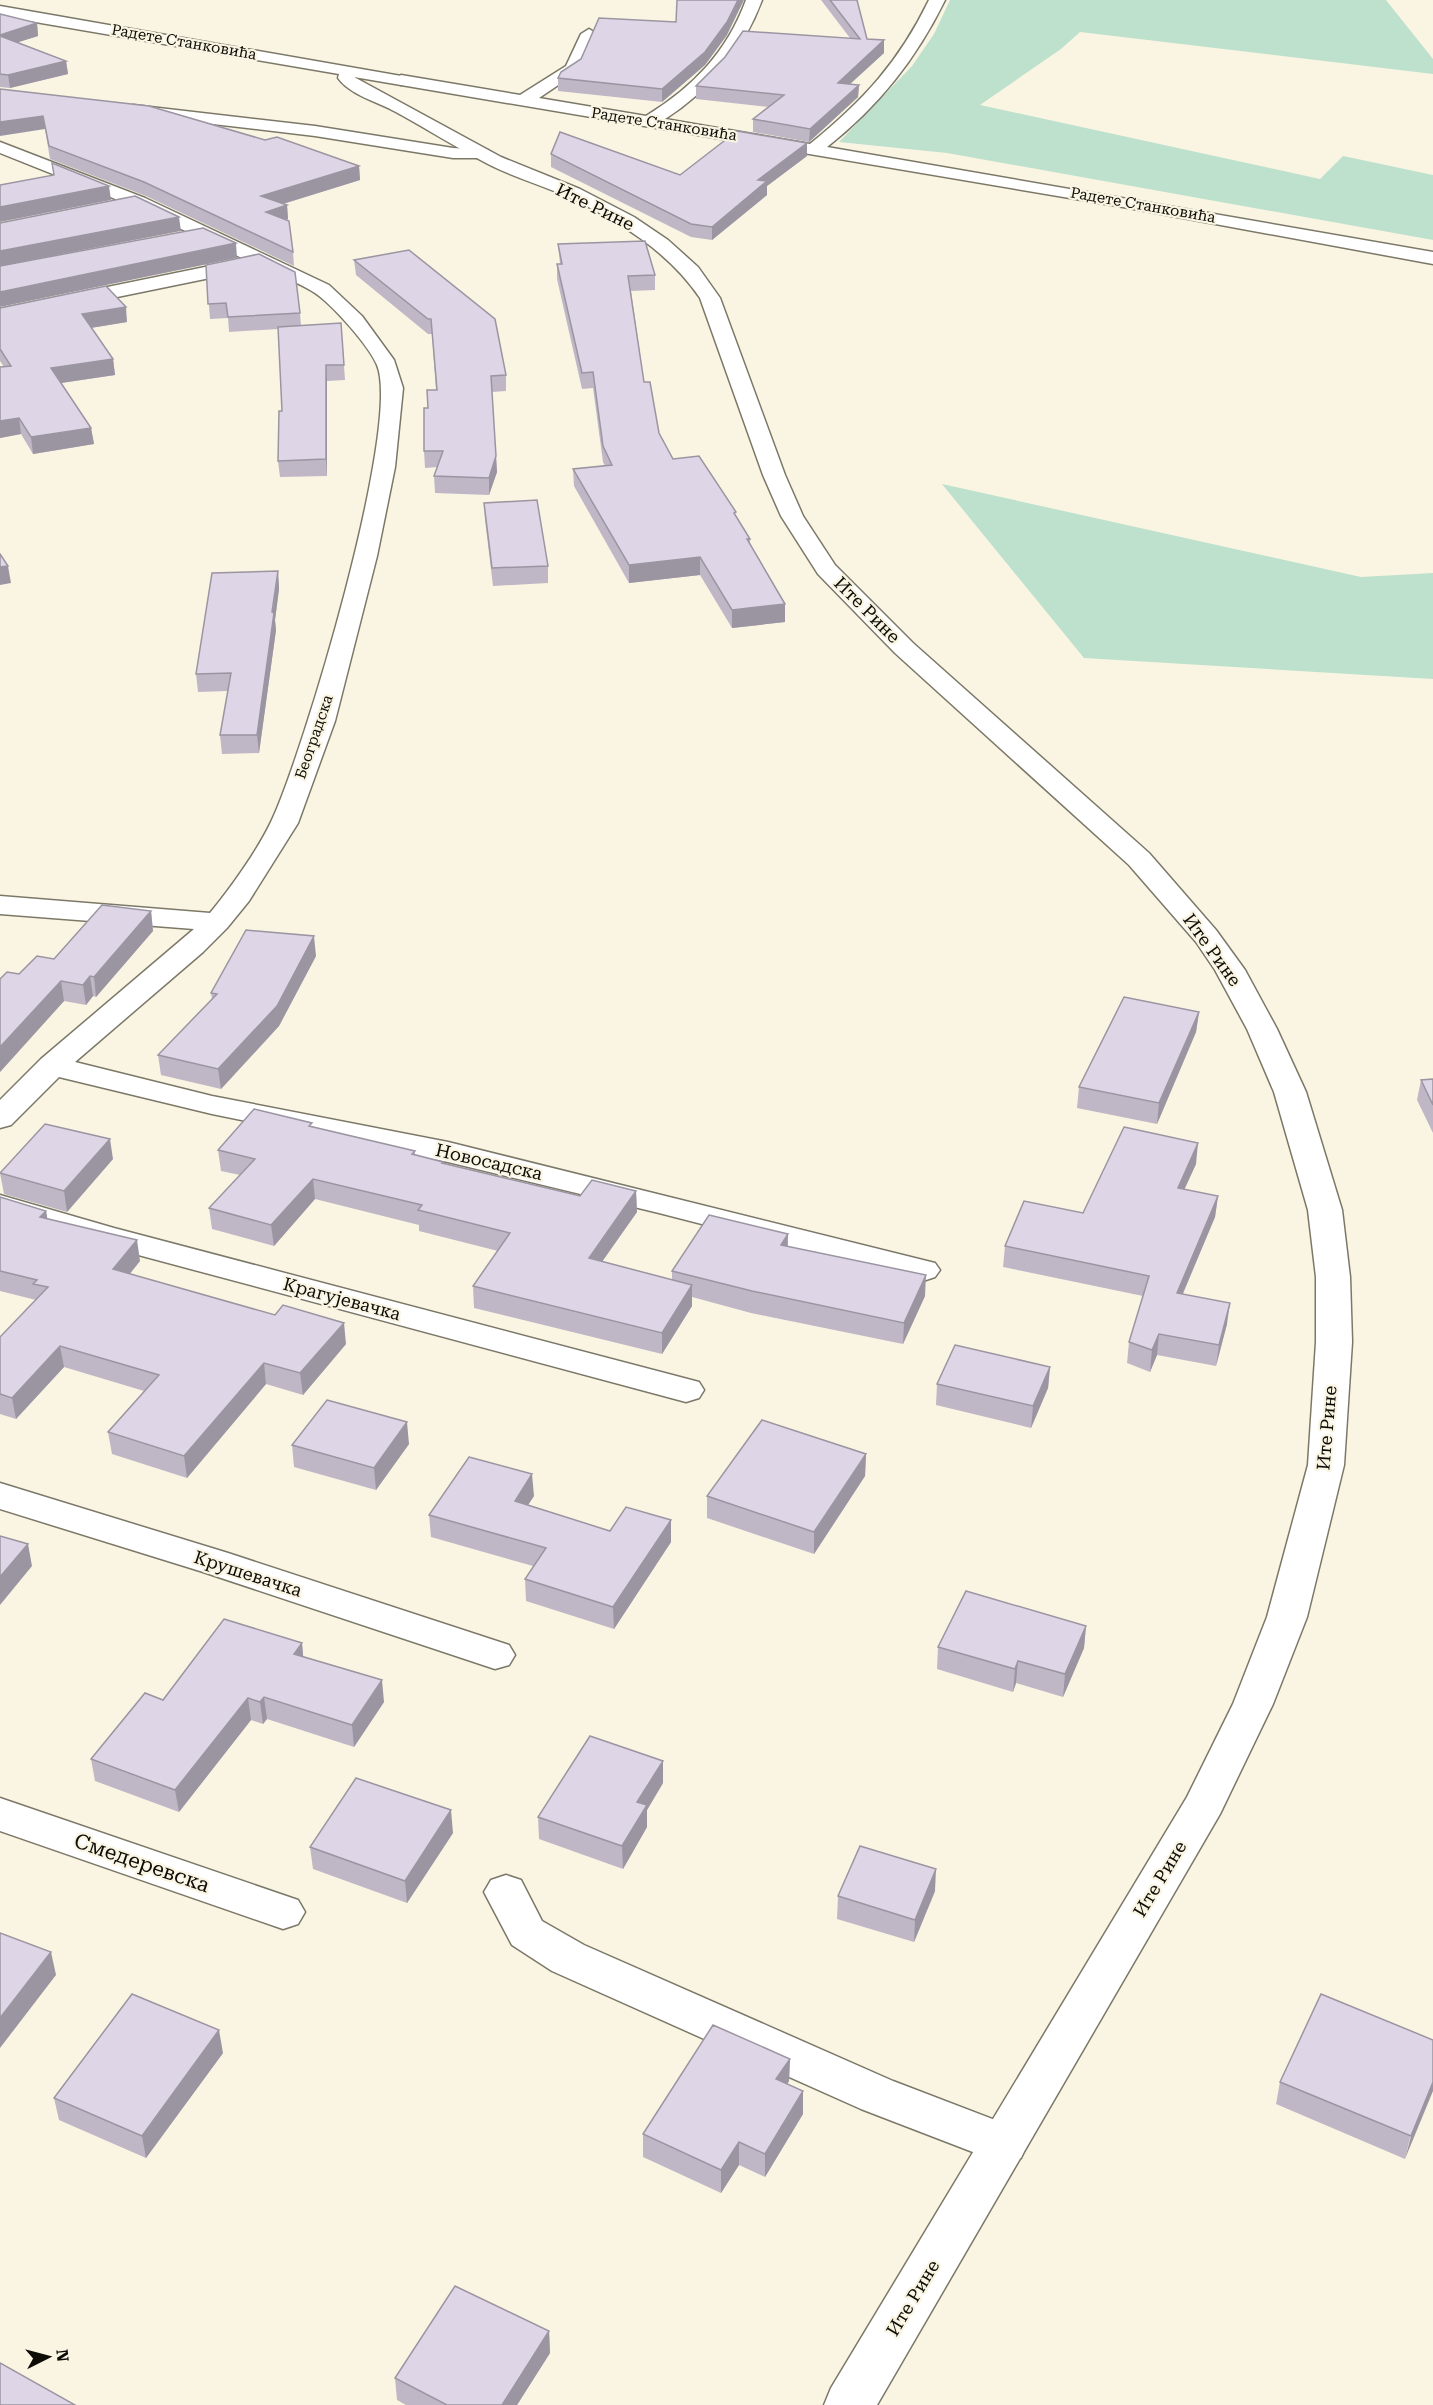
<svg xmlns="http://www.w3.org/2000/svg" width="1433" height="2405" font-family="'Roboto Serif',serif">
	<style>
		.green { fill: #bde1cd }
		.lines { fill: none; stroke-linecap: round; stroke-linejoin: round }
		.street-casing { stroke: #7c7868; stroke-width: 3 }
		.secondary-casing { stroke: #7c7868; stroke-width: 3 }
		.street { fill: #fff; fill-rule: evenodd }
		.secondary { fill: #fff; fill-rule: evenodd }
		.wall { fill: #bfb7c6 }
		.shaded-wall { fill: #9b95a1 }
		.building { fill: #ded5e6; stroke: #9b95a1; stroke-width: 1.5 }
		.labels { text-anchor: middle; stroke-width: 4.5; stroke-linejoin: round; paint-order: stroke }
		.far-street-label { font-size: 15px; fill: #0d0c06; stroke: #faf5e3 }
		.street-label { font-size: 18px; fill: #0d0c06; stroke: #faf5e3 }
		.near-street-label { font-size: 21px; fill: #0d0c06; stroke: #faf5e3 }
	</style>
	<rect width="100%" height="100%" fill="#faf5e3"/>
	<g class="green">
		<path d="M950 0H1386L1433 59V74L1080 32 1061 49 980 105 1320 179 1343 156 1433 175V240L947 153 839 142 912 66 934 34Z"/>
		<path d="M942 484 1361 577 1433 573V679L1084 658Z"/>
	</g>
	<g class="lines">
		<g class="street-casing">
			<g id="street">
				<path d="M746 0H762C743 51 710 90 665 119L810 144C863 101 899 62 929 0H945C916 59 879 106 827 147L1433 252V264L1123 207 401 85 393 80 401 75 520 95 566 66 581 34 589 29 597 34 579 71 539 98 646 116C693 87 727 52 746 0Z"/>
				<path d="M133 105 315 126 453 148 488 150 491 154 488 158H453L315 136 127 114 125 110Z"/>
				<path d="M0 142 145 198 329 285 362 316 394 360 403 388 395 467 377 556 335 721 298 823 249 901 227 928 203 952 75 1062 212 1096 448 1142 935 1263 940 1270 935 1277 923 1281 659 1213 448 1162 212 1114 59 1077 11 1125 0 1128V1100L41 1059 194 929 0 914V896L210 913C230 889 257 851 271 822 303 755 402 425 377 365 369 346 333 305 315 293 298 282 276 274 257 266L249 270 0 321V309L244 259 133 206 0 153Z"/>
				<path d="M0 1195 114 1228 699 1382 704 1390 699 1398 686 1402 90 1242 0 1215Z"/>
				<path d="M0 1483 228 1553 509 1645 515 1655 509 1665 495 1669 200 1571 0 1509Z"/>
				<path d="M0 1798 298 1900 305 1912 298 1924 283 1929 0 1831Z"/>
				<path d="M506 1875 521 1880 542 1921 584 1945 893 2081 1021 2130 1027 2144 1021 2158 1004 2164 861 2109 552 1971 512 1945 484 1892 491 1880Z"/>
			</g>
		</g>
		<g class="secondary-casing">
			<path id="secondary" d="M0 6 407 77 409 80 401 85 354 77 501 157 580 189 634 217 668 240 698 267 720 298 785 475 803 516 835 565 913 643 1149 853 1216 930 1245 970 1277 1029 1306 1092 1342 1210 1350 1277 1352 1342 1344 1465 1307 1617 1273 1704 1220 1814 877 2405H824L831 2388 1187 1797 1233 1704 1267 1617 1308 1465 1316 1342V1277L1308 1210 1274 1092 1247 1029 1215 970 1196 942 1129 865 895 653 818 574 781 516 763 475 700 298C668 251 619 221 568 197 542 185 513 177 488 164 457 148 427 129 396 112 378 102 350 95 338 78L339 74 0 16Z"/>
		</g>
		<use href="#street" class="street"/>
		<use href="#secondary" class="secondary"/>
	</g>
	<g class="wall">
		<path d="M821 0H857L867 39 884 40V53L850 84 859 85 858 97 809 142 753 132V119L769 107 696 99V86L850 38Z"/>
		<path d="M0 14 37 23 38 36 18 42 66 61 68 74 10 88 0 87Z"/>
		<path d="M727 35 705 65 662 102 558 91V78Z"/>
		<path d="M0 89 265 140 359 166 360 180 283 204 287 205 288 219 286 220 293 252 294 266 146 196 50 159 45 129Z"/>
		<path d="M551 154 680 175 807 156 767 186V195L712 240 691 237 551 167Z"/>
		<path d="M558 244 655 275V290L631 291 644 382 659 433 673 459 736 516 750 539V544L785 604V622L732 628 700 575 629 583 574 486 573 469 605 466 603 462 593 388 582 389 557 279V264H560Z"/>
		<path d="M354 260 506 375V391L492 392 497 472 489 495 435 493 434 476 437 467 425 468 424 451 428 408 436 390 432 334H428L356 275Z"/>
		<path d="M206 265 300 313 301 326 341 323 345 380 327 381V476L280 477 278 461 282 411 278 329 229 332 228 318 210 319Z"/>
		<path d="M0 308 127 322 91 328 113 359 115 375 61 383 91 428 94 444 33 454 21 434 0 438V367H4L0 361Z"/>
		<path d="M484 503 548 566V583L493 586 485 520Z"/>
		<path d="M278 571 279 589 275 620 276 630 259 753 222 754 220 735 228 691 198 692 196 674Z"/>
		<path d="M151 911 153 931 96 997 93 996 86 1005 64 1001 0 1072V979L19 974 54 959Z"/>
		<path d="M316 956 279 1026 221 1089 161 1075 158 1055 212 999 211 993Z"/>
		<path d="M1199 1012 1196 1032 1157 1124 1077 1108 1079 1087Z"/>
		<path d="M1433 1079V1133L1417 1100 1421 1080Z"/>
		<path d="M313 1127 415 1151V1155L443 1162 444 1164 580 1196 636 1191 637 1212 602 1261 672 1280V1271L788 1234V1246L925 1296 903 1344 751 1313 692 1297V1306L662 1354 474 1308 473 1286 498 1251 419 1231V1225L315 1199 274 1246 212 1229 209 1208 240 1175 221 1171 218 1150Z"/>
		<path d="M113 1159 67 1212 4 1194 0 1173Z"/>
		<path d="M1196 1164 1184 1189 1218 1196 1215 1217 1183 1294 1227 1324 1216 1366 1157 1355 1150 1372 1127 1363 1129 1342 1143 1296 1003 1267 1005 1246Z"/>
		<path d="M0 1197 46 1211 47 1219 140 1261 130 1274 346 1344 303 1395 266 1384 187 1478 112 1454 108 1432 144 1391 64 1367 16 1419 0 1414V1337L36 1300 0 1291Z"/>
		<path d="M1050 1367 1048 1388 1031 1428 936 1405 937 1384Z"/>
		<path d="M409 1444 376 1490 294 1467 292 1445Z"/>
		<path d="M866 1454 865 1476 814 1554 707 1518V1496Z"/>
		<path d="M534 1496 528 1505 610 1531 671 1542 614 1629 526 1601 525 1579 533 1566 431 1537 429 1515Z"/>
		<path d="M1086 1626 1084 1648 1063 1697 1016 1683 1013 1692 937 1669 938 1647Z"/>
		<path d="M302 1643 303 1656 384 1702 354 1747 267 1719 263 1724 251 1720 179 1812 95 1781 91 1759 163 1700Z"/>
		<path d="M663 1783 647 1810V1827L623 1869 539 1839 538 1817Z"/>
		<path d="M453 1833 407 1903 313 1869 310 1847Z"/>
		<path d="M935 1891 914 1942 837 1919 838 1896Z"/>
		<path d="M1433 2040 1405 2159 1276 2104 1280 2082Z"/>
		<path d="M223 2053 146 2158 59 2120 54 2098Z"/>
		<path d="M790 2059 789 2081 787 2084 803 2091V2114L765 2177 739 2165 721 2193 643 2157V2134Z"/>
		<path d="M549 2331 550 2353 517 2405H406L397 2400 395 2378Z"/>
	</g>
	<g class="shaded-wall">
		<path d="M738 0H744L727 35 705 65 662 102V89Z"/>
		<path d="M37 23 38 36 0 48V35Z"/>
		<path d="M884 40V53L838 95V83Z"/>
		<path d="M66 61 68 74 10 88 8 75Z"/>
		<path d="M859 85 858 97 809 142 810 129Z"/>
		<path d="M43 116 45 129 0 136V122Z"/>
		<path d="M807 143V156L767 186V195L712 240V227L758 180Z"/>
		<path d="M359 166 360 180 263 210 261 196Z"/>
		<path d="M109 186 111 200 0 222V207Z"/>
		<path d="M287 205 288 219 267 226 266 212Z"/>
		<path d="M179 217 181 231 0 266V251Z"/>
		<path d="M236 243 237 258 0 307V292Z"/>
		<path d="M126 307 127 322 84 329 82 314Z"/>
		<path d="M113 359 115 375 54 384 51 368Z"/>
		<path d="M326 365 327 381V476L326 459Z"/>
		<path d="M19 418 21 434 0 438V421Z"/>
		<path d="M91 428 94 444 33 454 31 437Z"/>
		<path d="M496 456 497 472 489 495V478Z"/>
		<path d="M700 557V575L629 583V565Z"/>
		<path d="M8 566 11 583 0 585V567Z"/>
		<path d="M278 571 279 589 275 620 276 630 259 753 257 735Z"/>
		<path d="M785 604V622L732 628V610Z"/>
		<path d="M151 911 153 931 96 997 94 977Z"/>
		<path d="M314 936 316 956 279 1026 221 1089 218 1069Z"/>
		<path d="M90 976 93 996 86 1005 83 985Z"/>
		<path d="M61 981 64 1001 0 1072V1047Z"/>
		<path d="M1199 1012 1196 1032 1157 1124 1159 1103Z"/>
		<path d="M110 1139 113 1159 67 1212 64 1191Z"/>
		<path d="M1198 1143 1196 1164 1176 1208 1178 1188Z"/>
		<path d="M313 1179 315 1199 274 1246 271 1225Z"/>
		<path d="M636 1191 637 1212 590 1279 589 1258Z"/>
		<path d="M1218 1196 1215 1217 1174 1314 1177 1293Z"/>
		<path d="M46 1211 50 1232 40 1217Z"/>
		<path d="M788 1234 787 1255 781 1245Z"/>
		<path d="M137 1240 140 1261 116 1290 113 1269Z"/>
		<path d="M926 1275 925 1296 903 1344 904 1323Z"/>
		<path d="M692 1285V1306L662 1354V1333Z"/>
		<path d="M1230 1303 1227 1324 1216 1366 1219 1345Z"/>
		<path d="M344 1323 346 1344 303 1395 300 1373Z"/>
		<path d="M1159 1334 1157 1355 1150 1372 1152 1350Z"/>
		<path d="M60 1346 64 1367 16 1419 12 1398Z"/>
		<path d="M264 1363 266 1384 187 1478 184 1456Z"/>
		<path d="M1050 1367 1048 1388 1031 1428 1033 1406Z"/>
		<path d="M407 1422 409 1444 376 1490 374 1468Z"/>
		<path d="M866 1454 865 1476 814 1554V1532Z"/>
		<path d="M532 1474 534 1496 516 1523 515 1501Z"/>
		<path d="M671 1520V1542L614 1629 613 1607Z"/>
		<path d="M28 1544 32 1566 0 1605V1577Z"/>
		<path d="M1086 1626 1084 1648 1063 1697 1065 1674Z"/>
		<path d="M302 1643 304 1666 294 1654Z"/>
		<path d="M1018 1661 1016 1683 1013 1692 1015 1669Z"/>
		<path d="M382 1680 384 1702 354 1747 352 1725Z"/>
		<path d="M264 1697 267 1719 263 1724 260 1702Z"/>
		<path d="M248 1698 251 1720 179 1812 175 1790Z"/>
		<path d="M663 1761V1783L647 1810V1827L623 1869 622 1846 637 1802Z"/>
		<path d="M451 1810 453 1833 407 1903 405 1881Z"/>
		<path d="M936 1869 935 1891 914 1942 915 1920Z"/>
		<path d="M51 1952 56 1975 0 2048V2018Z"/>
		<path d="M219 2030 223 2053 146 2158 142 2136Z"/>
		<path d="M790 2059 789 2081 776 2102V2079Z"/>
		<path d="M1433 2082V2091L1405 2159 1411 2136Z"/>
		<path d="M803 2091V2114L765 2177V2154Z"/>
		<path d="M739 2142V2165L721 2193V2170Z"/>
		<path d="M549 2331 550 2353 517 2405H502Z"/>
	</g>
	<g class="building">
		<path d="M677 0H738L727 22 705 52 662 89 558 78 561 72 581 59 599 18 676 22Z"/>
		<path d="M830 0H857L867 39 884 40 838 83 859 85 810 129 753 119 784 95 696 86 725 57 743 31 860 39Z"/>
		<path d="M0 14 37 23 0 35Z"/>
		<path d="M0 36 66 61 8 75 0 74Z"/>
		<path d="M0 89 149 106 265 140 277 137 359 166 261 196 287 205 266 212 289 221 293 252 144 182 49 146 43 116 0 122Z"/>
		<path d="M737 131 807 143 758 180 767 181 712 227 691 224 551 154 560 132 680 175Z"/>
		<path d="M52 163 109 186 0 207V185L54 175Z"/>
		<path d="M135 196 179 217 0 251V223Z"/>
		<path d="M203 228 236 243 0 292V266Z"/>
		<path d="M645 241 655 275 628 276 644 382H650L659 433 673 459 699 456 736 512 734 513 750 539H747L785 604 732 610 700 557 629 565 573 469 612 465 603 446 593 372 582 373 557 264H562L558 244Z"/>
		<path d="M409 250 495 319 506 375 491 376 496 456 489 478 434 476 443 451H424V408H428L427 390H437L431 319H428L354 260Z"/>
		<path d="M259 254 295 272 300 313 228 317 226 303 208 304 206 265Z"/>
		<path d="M106 286 126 307 82 314 113 359 51 368 91 428 31 437 19 418 0 421V367L11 366 0 349V308Z"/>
		<path d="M341 323 344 365H326V459L278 461 279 411H282L278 327Z"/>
		<path d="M537 500 548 566 492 568 484 503Z"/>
		<path d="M0 554 8 566 0 567Z"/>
		<path d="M278 571 272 612 274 613 257 735H220L231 673 196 674 212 573Z"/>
		<path d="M102 905 151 911 94 977 90 976 83 985 61 981 0 1047V979L7 972 19 974 37 956 54 959Z"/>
		<path d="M246 930 314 936 277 1006 218 1069 158 1055 217 994 211 993Z"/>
		<path d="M1124 997 1199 1012 1159 1103 1079 1087Z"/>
		<path d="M1433 1079V1105L1421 1080Z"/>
		<path d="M254 1109 312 1123 309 1126 415 1151 412 1154 443 1162 442 1163 580 1196 592 1180 636 1191 589 1258 692 1285 662 1333 473 1286 510 1233 418 1210 422 1205 313 1179 271 1225 209 1208 255 1159 218 1150Z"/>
		<path d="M45 1124 110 1139 64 1191 0 1173Z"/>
		<path d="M1124 1127 1198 1143 1178 1188 1218 1196 1177 1293 1230 1303 1219 1345 1159 1334 1152 1350 1129 1342 1149 1276 1005 1246 1024 1201 1083 1213Z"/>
		<path d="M0 1197 46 1211 40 1217 137 1240 113 1269 275 1315 283 1305 344 1323 300 1373 264 1363 184 1456 108 1432 159 1375 60 1346 12 1398 0 1394V1337L48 1287 33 1284 37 1280 0 1271Z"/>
		<path d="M709 1215 788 1234 781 1245 926 1275 904 1323 752 1291 672 1271Z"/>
		<path d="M955 1345 1050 1367 1033 1406 937 1384Z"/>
		<path d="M327 1400 407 1422 374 1468 292 1445Z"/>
		<path d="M762 1420 866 1454 814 1532 707 1496Z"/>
		<path d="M469 1457 532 1474 515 1501 610 1531 626 1507 671 1520 613 1607 525 1579 546 1548 429 1515Z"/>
		<path d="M0 1536 28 1544 0 1577Z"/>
		<path d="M966 1591 1086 1626 1065 1674 1018 1661 1015 1669 938 1647Z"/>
		<path d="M224 1619 302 1643 294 1654 382 1680 352 1725 264 1697 260 1702 248 1698 175 1790 91 1759 145 1693 163 1700Z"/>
		<path d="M590 1736 663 1761 637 1802 647 1805 622 1846 538 1817Z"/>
		<path d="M356 1778 451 1810 405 1881 310 1847Z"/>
		<path d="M860 1846 936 1869 915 1920 838 1896Z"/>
		<path d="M0 1933 51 1952 0 2018Z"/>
		<path d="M132 1994 219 2030 142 2136 54 2098Z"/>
		<path d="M1321 1994 1433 2040V2082L1411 2136 1280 2082Z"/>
		<path d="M713 2025 790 2059 776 2079 803 2091 765 2154 739 2142 721 2170 643 2134Z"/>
		<path d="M455 2286 549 2331 502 2405H447L395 2378Z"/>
		<path d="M0 2363 75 2405H0Z"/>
	</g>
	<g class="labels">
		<g class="far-street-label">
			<text transform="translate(184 42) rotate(10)" y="5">Радете Станковића</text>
			<text transform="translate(664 124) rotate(9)" y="5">Радете Станковића</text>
			<text transform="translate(1143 205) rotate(10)" y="5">Радете Станковића</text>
			<text transform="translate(314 737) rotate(-71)" y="5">Београдска</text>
		</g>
		<g class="street-label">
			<text transform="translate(595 207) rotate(26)" y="6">Ите Рине</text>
			<text transform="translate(867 610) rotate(45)" y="6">Ите Рине</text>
			<text transform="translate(1212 950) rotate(54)" y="6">Ите Рине</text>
			<text transform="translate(489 1162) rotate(13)" y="6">Новосадска</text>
			<text transform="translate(342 1299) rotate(15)" y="6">Крагујевачка</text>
			<text transform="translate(1327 1428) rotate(-85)" y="6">Ите Рине</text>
			<text transform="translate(248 1574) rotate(18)" y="6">Крушевачка</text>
			<text transform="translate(1160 1879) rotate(-59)" y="6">Ите Рине</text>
			<text transform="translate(913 2298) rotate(-59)" y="6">Ите Рине</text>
		</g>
		<g class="near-street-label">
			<text transform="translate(142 1863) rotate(19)" y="7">Смедеревска</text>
		</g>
	</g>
	<g transform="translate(48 2357) rotate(84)" stroke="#faf5e3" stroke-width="4.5" paint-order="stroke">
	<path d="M0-4.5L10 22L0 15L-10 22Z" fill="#0d0c06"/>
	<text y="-9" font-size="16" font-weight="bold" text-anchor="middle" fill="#0d0c06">N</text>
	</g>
</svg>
